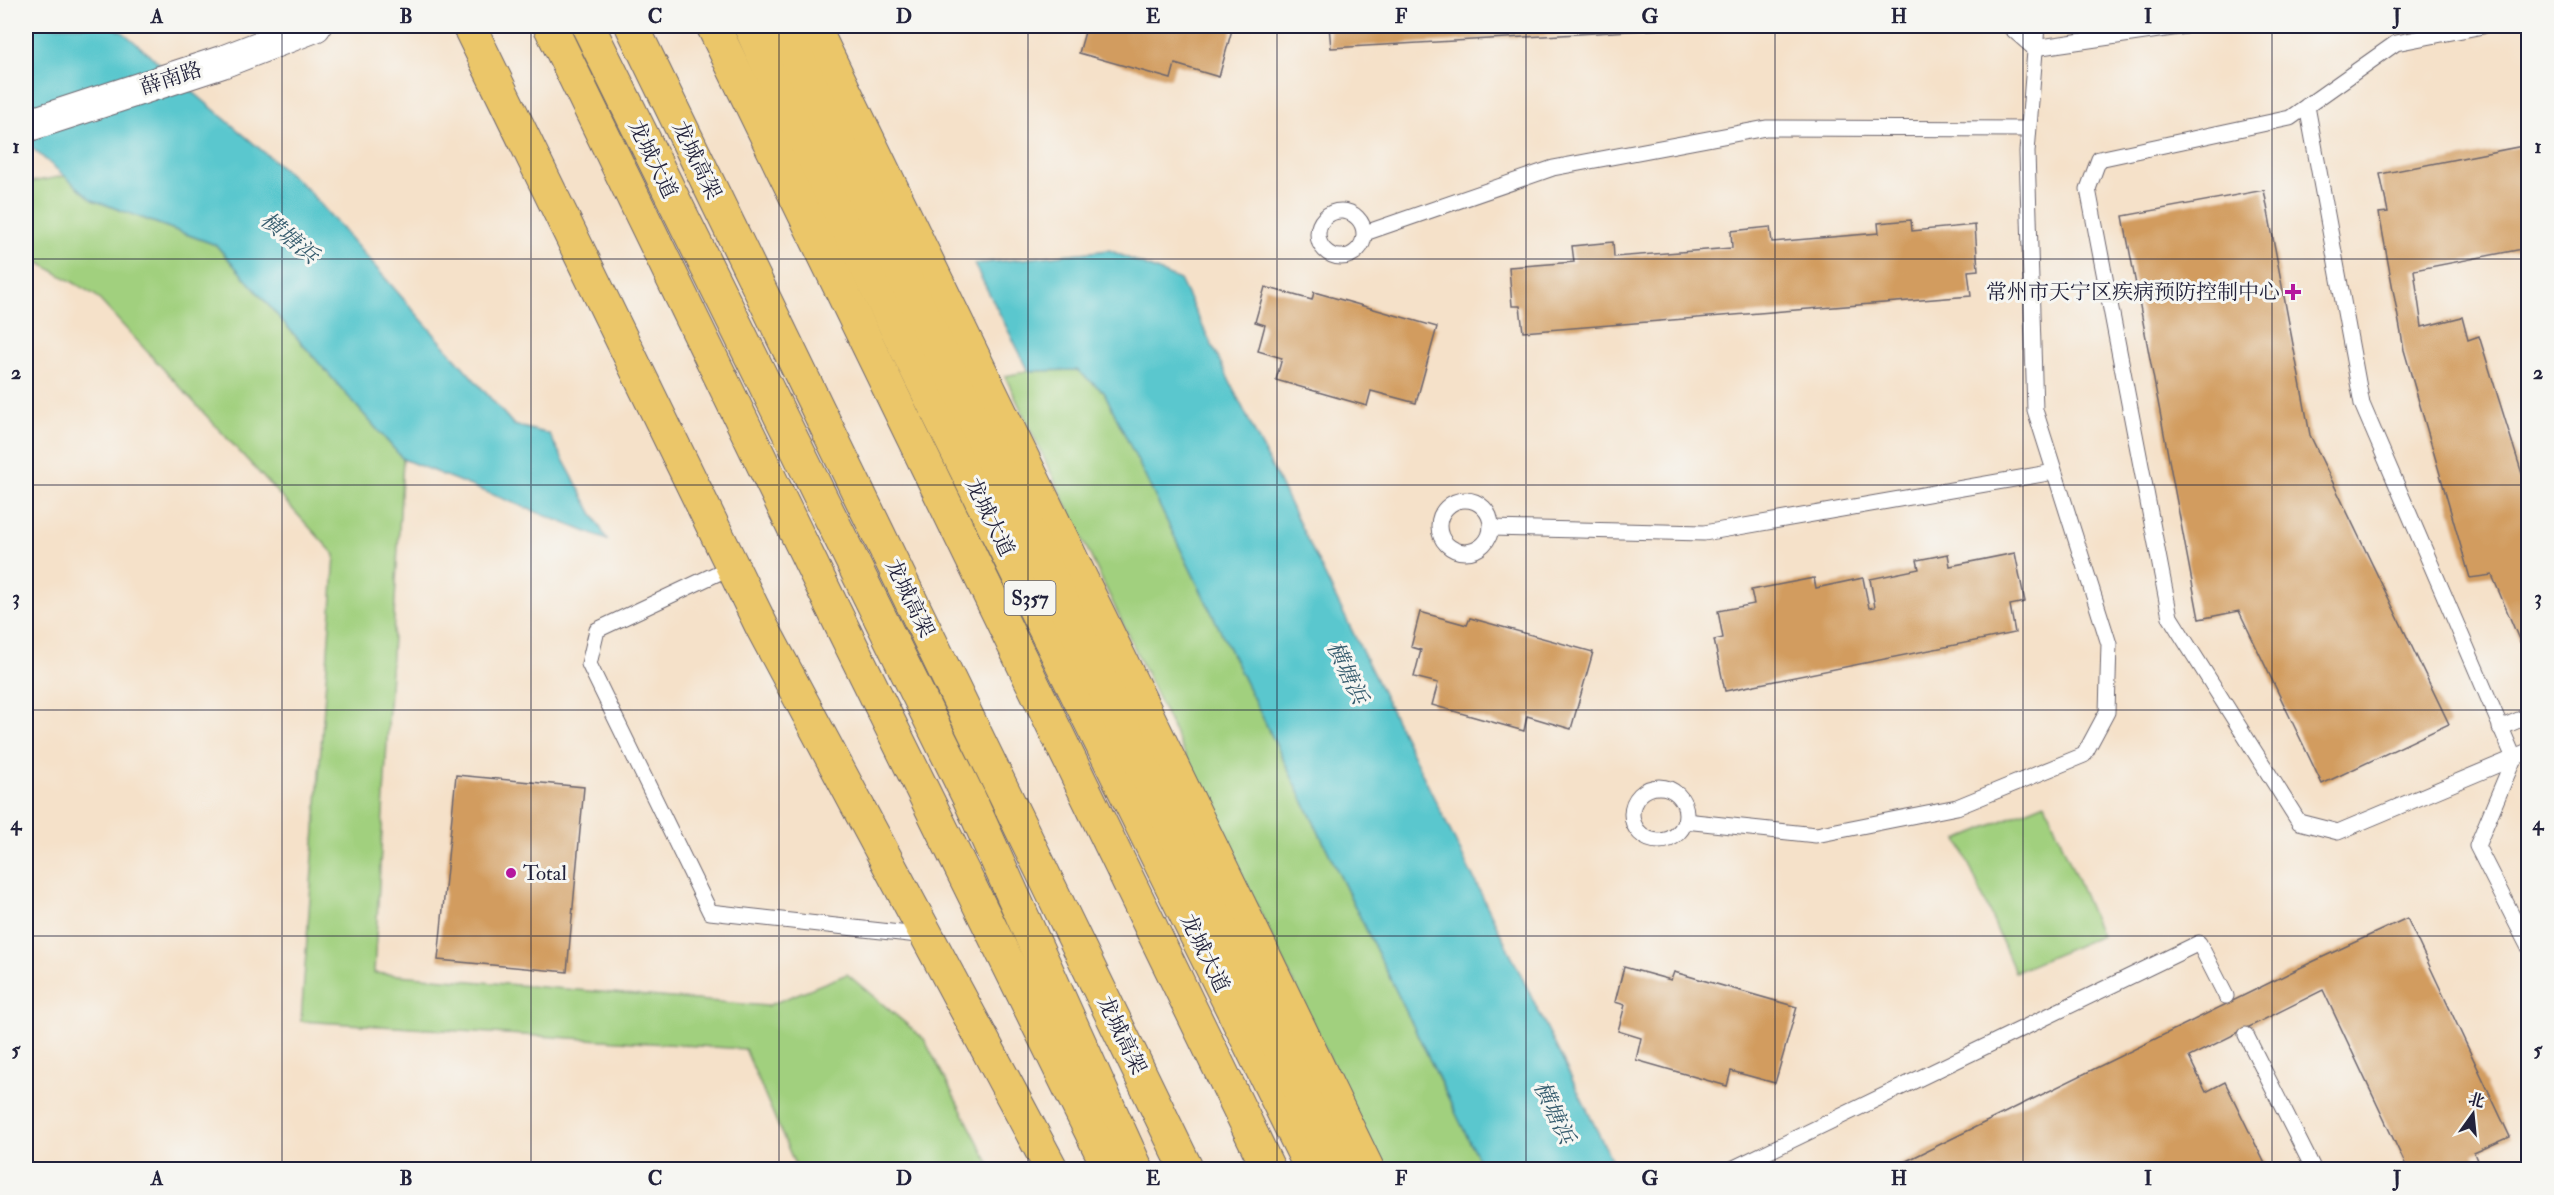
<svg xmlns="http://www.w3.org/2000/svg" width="2554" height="1195" font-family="'IM FELL Double Pica','Noto Serif SC',serif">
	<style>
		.green { fill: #a1d07e; stroke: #62795c; stroke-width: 1.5 }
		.water { fill: #5ac7ce; stroke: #3e7484; stroke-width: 1.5 }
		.building { fill: #d29c5e }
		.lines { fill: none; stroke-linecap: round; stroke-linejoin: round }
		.lane-casing { stroke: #6c656d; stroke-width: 17 }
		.street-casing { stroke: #6c656d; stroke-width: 34 }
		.primary-casing { stroke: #6c656d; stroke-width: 35 }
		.highway-casing { stroke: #6c656d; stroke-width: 35 }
		.lane { stroke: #fff; stroke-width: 15 }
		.street { stroke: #fff; stroke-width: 32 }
		.primary { stroke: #ebc669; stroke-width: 33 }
		.highway { stroke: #ebc669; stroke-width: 33 }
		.grid { fill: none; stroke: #22223b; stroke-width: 1.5; stroke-opacity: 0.55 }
		.poi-dot { fill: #b5179e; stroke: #f6f6f2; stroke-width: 2 }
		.labels { text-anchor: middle; stroke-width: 6; stroke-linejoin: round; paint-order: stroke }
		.shield { fill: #f6f6f2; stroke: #626272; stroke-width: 1.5 }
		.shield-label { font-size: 20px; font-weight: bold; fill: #22223b }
		.street-label { font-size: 21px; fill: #22223b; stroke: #f6f6f2 }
		.poi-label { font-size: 21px; fill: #22223b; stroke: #f6f6f2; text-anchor: end }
		.water-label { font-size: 22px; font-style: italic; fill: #365c6e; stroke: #f6f6f2 }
		.neatline { fill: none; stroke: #22223b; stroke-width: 2 }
		.grid-label { font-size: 20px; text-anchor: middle; font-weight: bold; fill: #22223b }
	</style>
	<rect width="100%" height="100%" fill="#f6f6f2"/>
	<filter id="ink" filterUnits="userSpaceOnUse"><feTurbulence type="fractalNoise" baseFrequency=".0167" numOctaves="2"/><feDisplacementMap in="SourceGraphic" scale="12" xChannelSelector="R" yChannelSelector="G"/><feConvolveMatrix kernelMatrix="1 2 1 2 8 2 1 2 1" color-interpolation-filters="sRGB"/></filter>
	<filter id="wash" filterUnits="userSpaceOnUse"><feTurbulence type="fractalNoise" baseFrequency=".008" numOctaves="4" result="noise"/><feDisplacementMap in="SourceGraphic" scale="24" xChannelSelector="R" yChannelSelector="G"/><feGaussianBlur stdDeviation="1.35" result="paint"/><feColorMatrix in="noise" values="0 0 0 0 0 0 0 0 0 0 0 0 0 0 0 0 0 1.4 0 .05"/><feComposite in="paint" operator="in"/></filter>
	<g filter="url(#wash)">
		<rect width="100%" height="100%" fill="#f5e1c9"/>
		<g class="green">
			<path d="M65 176 93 200 216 245 403 459 374 973 767 1006 847 974 924 1039 992 1169H797L745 1049 301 1021 335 555 95 295 26 255V183Z"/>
			<path d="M1077 370 1104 392 1483 1169H1382L1005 376 1029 371Z"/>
			<path d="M2045 803 2101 936 2015 972 1958 839Z"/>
		</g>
		<g class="water">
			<path d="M26 26H111L124 33 307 189 514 425 549 434 607 540 403 459 216 245 93 200 26 143Z"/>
			<path d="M1109 250 1180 280 1616 1169H1483L1104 392 1077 370 1029 371 974 264Z"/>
		</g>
		<g id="blocks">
			<g class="building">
				<path d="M1066 26H1233L1219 77 1175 64 1171 79 1079 53 1085 32Z"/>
				<path d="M1329 26H1664V29L1331 48Z"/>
				<path d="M2528 145V248L2414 270 2422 327 2462 317 2468 340 2479 336 2528 493V661L2492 575 2470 578 2404 350 2379 213 2388 212 2380 174Z"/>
				<path d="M2264 190 2310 435 2449 724 2322 784 2239 611 2199 619 2123 216Z"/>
				<path d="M1911 220 1912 231 1975 225 1978 270 1968 271 1971 296 1523 332 1520 306H1512L1509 267 1574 262 1572 246 1613 242 1614 257 1732 248 1731 231 1770 227 1772 242 1879 233 1878 223Z"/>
				<path d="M1265 287 1312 300 1314 292 1437 327 1416 403 1371 391 1367 406 1276 380 1282 358 1258 351 1265 325 1255 322Z"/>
				<path d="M2015 553 2025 602 2010 605 2015 633 1725 691 1714 640 1723 638 1718 611 1754 604 1751 590 1814 578 1816 588 1863 578 1869 608 1875 607 1870 579 1919 569 1917 560 1948 554 1950 566Z"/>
				<path d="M1420 612 1467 625 1470 618 1593 652 1571 729 1527 716 1524 731 1432 705 1438 683 1414 677 1421 650 1411 647Z"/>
				<path d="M456 775 584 787 567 972 438 960Z"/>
				<path d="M2407 918 2510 1137 2474 1153 2481 1170H2448L2447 1166 2440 1170H2408L2323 990 2189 1057 2206 1092 2225 1082 2268 1170H1888L2310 963Z"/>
				<path d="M1624 967 1671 980 1674 972 1797 1007 1775 1083 1731 1071 1727 1086 1636 1060 1641 1038 1618 1031 1625 1005 1615 1002Z"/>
			</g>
		</g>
	</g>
	<g filter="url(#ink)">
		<use href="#blocks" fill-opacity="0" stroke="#6c656d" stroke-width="1.5"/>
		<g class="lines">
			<g class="lane-casing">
				<g id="lane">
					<path d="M2009 26 2034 48 2186 26"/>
					<path d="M2483 26 2396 43 2290 118 2099 159 2088 189 2170 617 2299 822 2338 832 2528 752"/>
					<path d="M2307 106 2362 404 2514 758 2477 846 2528 946"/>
					<circle cx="1341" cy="234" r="23"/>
					<path d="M1365 233 1553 168 1766 128 2028 129"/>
					<circle cx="1465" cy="526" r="26"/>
					<path d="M1491 528 1704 533 2054 472"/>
					<path d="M733 566 597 630 589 664 710 912 927 936"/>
					<path d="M2500 728 2528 716"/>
					<circle cx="1659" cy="814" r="27"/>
					<path d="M1685 821 1816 835 1957 807 2084 755 2107 712 2109 644 2035 410 2027 152 2037 26"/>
					<path d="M2246 1035 2314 1170"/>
					<path d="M1730 1170 2199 943 2226 996"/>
				</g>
			</g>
			<g class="street-casing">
				<path id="street" d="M26 126 222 62 315 26"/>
			</g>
			<g class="primary-casing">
				<g id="primary">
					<path d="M469 26 762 627 1052 1170"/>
					<path d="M588 26 969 798 1137 1170"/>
					<path d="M750 26 788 109 1312 1170"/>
					<path d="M813 26 1368 1170"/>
				</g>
			</g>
			<g class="highway-casing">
				<g id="highway">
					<path d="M550 26 844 631 1110 1170"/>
					<path d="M632 26 1187 1170"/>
					<path d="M713 26 1269 1170"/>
					<path d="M782 26 1339 1170"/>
				</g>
			</g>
			<use href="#lane" class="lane"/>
			<use href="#street" class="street"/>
			<use href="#primary" class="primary"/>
			<use href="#highway" class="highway"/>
		</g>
	</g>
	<path class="grid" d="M282 26V1170M531 26V1170M779 26V1170M1028 26V1170M1277 26V1170M1526 26V1170M1775 26V1170M2023 26V1170M2272 26V1170M26 259H2528M26 485H2528M26 710H2528M26 936H2528"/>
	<g class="poi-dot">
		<path d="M2290 283h6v6h6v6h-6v6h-6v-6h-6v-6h6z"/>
		<circle cx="511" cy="873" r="6"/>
	</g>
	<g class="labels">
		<rect class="shield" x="1004.5" y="581" width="51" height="34" rx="4.5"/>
		<g class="shield-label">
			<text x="1030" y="605">S357</text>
		</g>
		<g class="street-label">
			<text transform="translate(171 78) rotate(-18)" y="7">薛南路</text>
			<text transform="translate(653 159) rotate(64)" y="7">龙城大道</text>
			<text transform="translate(697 160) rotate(64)" y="7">龙城高架</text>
			<text transform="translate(990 517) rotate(64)" y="7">龙城大道</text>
			<text transform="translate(910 598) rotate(64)" y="7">龙城高架</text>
			<text transform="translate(1205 953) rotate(64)" y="7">龙城大道</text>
			<text transform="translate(1122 1035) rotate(64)" y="7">龙城高架</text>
		</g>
		<g class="poi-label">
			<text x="2280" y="299">常州市天宁区疾病预防控制中心</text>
			<text x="523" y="880" text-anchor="start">Total</text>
		</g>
		<g class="water-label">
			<text transform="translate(290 237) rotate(39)" y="8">横塘浜</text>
			<text transform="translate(1348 672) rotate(65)" y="8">横塘浜</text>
			<text transform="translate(1555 1112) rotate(65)" y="8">横塘浜</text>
		</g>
	</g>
	<rect width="2554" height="1195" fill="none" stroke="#f6f6f2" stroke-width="66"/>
	<g transform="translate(2473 1114) rotate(15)" stroke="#f6f6f2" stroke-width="4.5" paint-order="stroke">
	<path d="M0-4.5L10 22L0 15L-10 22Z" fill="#22223b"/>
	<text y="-9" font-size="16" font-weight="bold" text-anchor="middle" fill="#22223b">北</text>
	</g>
	<rect x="33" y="33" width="2488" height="1129" class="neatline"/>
	<g class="grid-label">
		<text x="157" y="23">A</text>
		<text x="406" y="23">B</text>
		<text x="655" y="23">C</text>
		<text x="904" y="23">D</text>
		<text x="1153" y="23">E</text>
		<text x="1401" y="23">F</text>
		<text x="1650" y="23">G</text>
		<text x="1899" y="23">H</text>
		<text x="2148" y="23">I</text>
		<text x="2397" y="23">J</text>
		<text x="16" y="153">1</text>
		<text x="2538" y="153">1</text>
		<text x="16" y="379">2</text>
		<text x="2538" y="379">2</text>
		<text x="16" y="604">3</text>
		<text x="2538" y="604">3</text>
		<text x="16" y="830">4</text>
		<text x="2538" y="830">4</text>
		<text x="16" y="1056">5</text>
		<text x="2538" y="1056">5</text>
		<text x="157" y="1185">A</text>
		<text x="406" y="1185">B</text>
		<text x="655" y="1185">C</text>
		<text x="904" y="1185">D</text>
		<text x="1153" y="1185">E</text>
		<text x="1401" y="1185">F</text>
		<text x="1650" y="1185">G</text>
		<text x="1899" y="1185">H</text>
		<text x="2148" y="1185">I</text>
		<text x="2397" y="1185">J</text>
	</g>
</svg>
